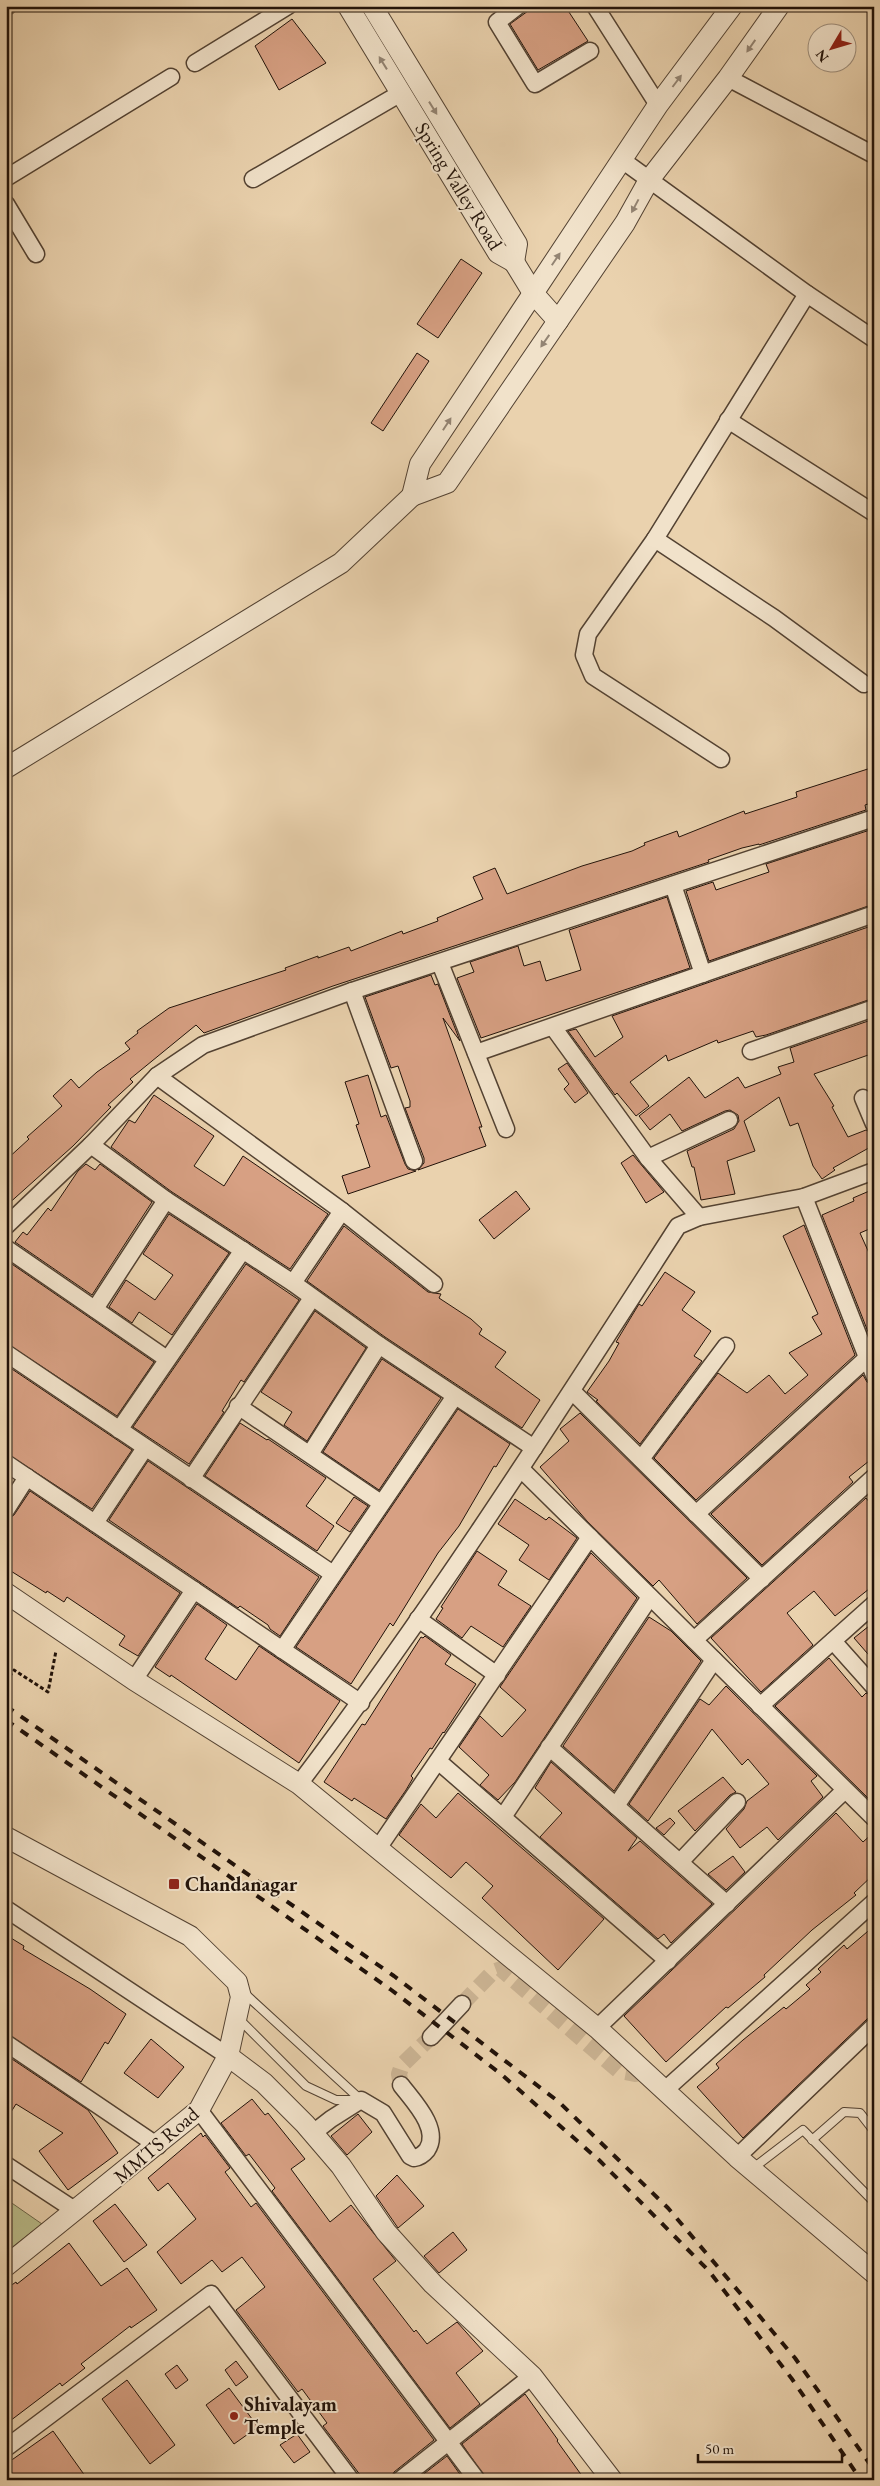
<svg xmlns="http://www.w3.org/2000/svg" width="880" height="2486" font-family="'EB Garamond',serif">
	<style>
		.green { fill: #b9bb89; stroke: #6d6649 }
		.building { fill: #d7a083; stroke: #211209 }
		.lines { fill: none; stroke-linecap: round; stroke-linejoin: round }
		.minor-tunnel { stroke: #ccb595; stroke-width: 16; stroke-dasharray: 16 8; stroke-linecap: butt }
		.service-casing { stroke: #534232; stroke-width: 10 }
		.minor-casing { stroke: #534232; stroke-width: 19 }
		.tertiary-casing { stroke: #534232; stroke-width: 22 }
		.path { stroke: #211209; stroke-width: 3; stroke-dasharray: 4 2.5; stroke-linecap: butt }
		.service { stroke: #f1e2ca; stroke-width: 8 }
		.minor { stroke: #f1e2ca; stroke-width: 16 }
		.tertiary { stroke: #f1e2ca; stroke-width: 20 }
		.rail { stroke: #211209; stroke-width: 4; stroke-dasharray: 9 9; stroke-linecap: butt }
		.oneway { fill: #938473 }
		.poi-dot { fill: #8f2418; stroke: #f1e2ca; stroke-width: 2 }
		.labels { text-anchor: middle; stroke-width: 4; stroke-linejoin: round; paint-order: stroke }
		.street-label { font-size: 20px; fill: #211209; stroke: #f1e2ca }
		.poi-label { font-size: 20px; font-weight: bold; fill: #211209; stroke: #f1e2ca; text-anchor: start }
	</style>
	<rect width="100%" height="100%" fill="#ead2ae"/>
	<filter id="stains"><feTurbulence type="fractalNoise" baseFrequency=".004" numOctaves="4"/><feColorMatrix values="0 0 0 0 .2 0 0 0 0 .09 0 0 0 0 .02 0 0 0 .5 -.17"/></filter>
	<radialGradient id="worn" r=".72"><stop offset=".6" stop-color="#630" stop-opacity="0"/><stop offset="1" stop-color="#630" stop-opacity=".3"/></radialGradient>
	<path class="green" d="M6 2199 42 2224 6 2252Z"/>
	<g class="building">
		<path d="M535 6H565L588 41 538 70 510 24Z"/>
		<path d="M292 19 326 63 279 90 255 46Z"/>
		<path d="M461 259 482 273 438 338 417 324Z"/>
		<path d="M417 353 429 361 383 431 371 423Z"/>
		<path d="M874 767V802L865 805 866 810 759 845V844L742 848 708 860 709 862 333 986 204 1033 196 1025 130 1079 133 1082 108 1105 111 1107 73 1146 6 1206V1160L29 1139 27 1137 62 1106 53 1096 71 1079 79 1088 97 1072 130 1049 125 1043 138 1033 137 1031 169 1008 286 970 285 968 318 956V958L349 947 351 951 402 931 403 934 438 921 437 918 483 899 473 877 495 868 507 894 582 866 632 851 645 845 644 843 677 831 679 837 744 811 745 814 797 797 796 792Z"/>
		<path d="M873 829 874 904 709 961 686 891 713 882 716 890 769 872 766 864Z"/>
		<path d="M667 897 690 968 481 1038 457 978 474 972 470 962 518 946 524 966 540 961 546 981 581 970 569 930Z"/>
		<path d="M874 925V998L766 1035 756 1037 753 1031 718 1043 717 1040 668 1061 666 1055 630 1082 649 1106 636 1116 617 1093 615 1095 568 1031 576 1029 595 1057 623 1037 612 1016Z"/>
		<path d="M431 975 435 985 438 984 460 1041 443 1018 482 1127H479L486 1146 418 1170 424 1163V1158L405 1108 410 1107V1101L398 1066 391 1068 365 997Z"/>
		<path d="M874 1019V1053L814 1074 834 1106 832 1107 848 1137 866 1130 874 1134V1145L833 1168 835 1170 822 1179 813 1166 798 1123 790 1126 779 1097 744 1121 755 1151 727 1161 735 1194 701 1200 694 1167H692L687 1151 734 1129 739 1121 738 1115 730 1110 725 1111 682 1131 670 1114 650 1130 639 1116 689 1077 705 1098 738 1077 745 1088 781 1074 778 1067 794 1062 790 1048Z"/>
		<path d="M567 1063 588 1093 575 1103 564 1089 569 1084 558 1069Z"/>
		<path d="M368 1075 381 1117 386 1115 405 1164 408 1169 416 1171 348 1194 342 1176 370 1167 356 1125 359 1124 345 1082Z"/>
		<path d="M154 1095 214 1136 194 1166 224 1186 243 1156 328 1214 290 1269 172 1192 111 1147 129 1120 135 1123Z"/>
		<path d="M633 1155 664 1192 646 1203 621 1163Z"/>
		<path d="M86 1164 95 1170 100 1164 152 1202 92 1295 15 1242 23 1232 27 1235 48 1208 51 1211 78 1171Z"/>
		<path d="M874 1189V1227L860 1233 874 1264V1347L822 1215 854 1201 853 1198Z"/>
		<path d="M516 1191 530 1209 494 1239 479 1220Z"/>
		<path d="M169 1214 229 1253 172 1335 139 1312 132 1323 109 1307 126 1280 155 1300 173 1275 143 1254Z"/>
		<path d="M804 1225 855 1355 696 1500 654 1458 718 1373 747 1393 769 1375 785 1394 808 1375 789 1353 822 1334 812 1317 818 1314 783 1236Z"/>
		<path d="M344 1226 428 1292 441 1294 439 1298 471 1319 482 1329 479 1334 506 1352 495 1367 540 1400 522 1428 385 1337 307 1281Z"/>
		<path d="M6 1260 154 1362 117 1416 6 1343Z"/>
		<path d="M246 1264 299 1300 244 1382 241 1380 222 1411 224 1412 189 1464 133 1427Z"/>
		<path d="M665 1272 695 1292 682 1310 711 1331 694 1356 702 1361 640 1444 596 1401 598 1400 587 1392 609 1361 619 1343 616 1342 639 1304 642 1306Z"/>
		<path d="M315 1311 366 1348 307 1441 284 1425 292 1412 261 1392Z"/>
		<path d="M382 1359 441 1398 379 1490 323 1452Z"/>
		<path d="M6 1365 132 1450 92 1509 6 1453Z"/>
		<path d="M863 1375 867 1382 874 1385V1457L849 1477 853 1482 762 1565 711 1514Z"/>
		<path d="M458 1409 510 1444 496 1467 494 1466 459 1526 438 1553 393 1626 390 1623 351 1684 296 1647Z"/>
		<path d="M580 1413 747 1578 697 1624 659 1580 653 1586 587 1521 540 1467 569 1441 560 1429Z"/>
		<path d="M240 1423 267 1440 268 1439 326 1478 306 1506 334 1526 317 1551 205 1476Z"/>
		<path d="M148 1461 319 1577 280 1636 270 1629 268 1625 240 1606 238 1608 109 1520Z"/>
		<path d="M30 1491 180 1593 138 1656 119 1645 125 1636 67 1597 64 1602 47 1591 46 1593 6 1568V1520L14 1515Z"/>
		<path d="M354 1497 368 1506 350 1532 336 1523Z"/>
		<path d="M866 1498 874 1508V1585L835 1616 814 1591 787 1613 813 1645 761 1692 711 1638Z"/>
		<path d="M515 1499 546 1520 549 1517 577 1538 549 1580 519 1560 529 1545 498 1524Z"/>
		<path d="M477 1551 507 1571 498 1585 531 1606 503 1647 471 1626 462 1638 436 1619 443 1608 441 1607Z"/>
		<path d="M591 1553 637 1598 515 1782 498 1800 480 1785 489 1775 459 1747 480 1716 502 1737 526 1710 500 1687Z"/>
		<path d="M197 1604 227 1625 205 1659 236 1680 259 1646 340 1701 299 1763 171 1675 170 1677 155 1667Z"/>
		<path d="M649 1617 671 1631 701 1661 614 1791 563 1746Z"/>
		<path d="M874 1622V1661L854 1638Z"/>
		<path d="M425 1636 451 1655 445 1664 476 1684 444 1733 443 1732 432 1749 430 1748 411 1776 413 1778 406 1790 386 1819 354 1798 352 1801 324 1782 362 1724 365 1725 421 1637 423 1638Z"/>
		<path d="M829 1658 862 1697 866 1693 874 1697V1804L775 1706Z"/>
		<path d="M726 1686 817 1776 811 1781 823 1797 778 1840 767 1827 740 1848 726 1829 744 1809 747 1801 769 1784 748 1759 742 1765 712 1729 648 1821 629 1804 700 1699 709 1705Z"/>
		<path d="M551 1762 637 1838 628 1851 640 1841 712 1904 671 1943 664 1934 658 1939 540 1837 562 1813 535 1788Z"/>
		<path d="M723 1777 736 1792 730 1795 695 1831 678 1811Z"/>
		<path d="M458 1793 604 1919 558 1970 482 1898 493 1886 466 1862 451 1878 399 1835 421 1804 436 1818Z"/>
		<path d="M836 1813 863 1842 874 1832V1874L854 1893 856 1895 812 1930 764 1975 765 1977 728 2008 726 2007 666 2062 624 2016Z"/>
		<path d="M670 1818 675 1823 664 1835 656 1828Z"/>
		<path d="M733 1856 745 1872 726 1890 708 1874Z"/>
		<path d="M874 1926V2016L867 2019 743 2138 697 2087 719 2068 716 2064 743 2040 784 2007 786 2009 810 1989 806 1985 821 1972 818 1969 844 1945 847 1949Z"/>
		<path d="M6 1935 24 1946 23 1949 90 1989 126 2014 108 2044 105 2042 81 2082 6 2033Z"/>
		<path d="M151 2039 184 2067 158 2098 124 2073Z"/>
		<path d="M6 2055 88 2110 118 2153 68 2190 39 2151 63 2133 16 2104 6 2120Z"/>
		<path d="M252 2099 265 2115 268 2113 305 2159 291 2169 330 2222 351 2205 396 2261 373 2279 414 2332 416 2330 427 2344 457 2322 483 2351 456 2373 480 2404 450 2428 272 2191 275 2188 249 2154 246 2156 221 2123Z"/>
		<path d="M358 2114 372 2132 347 2155 331 2136Z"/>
		<path d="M201 2133 203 2137 205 2135 230 2168 225 2172 251 2207 256 2203 434 2440 394 2472 390 2480H364L323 2426 327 2423 302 2389 298 2392 236 2310 265 2287 242 2257 222 2272 212 2260 181 2284 157 2252 196 2219 168 2183 158 2191 148 2178Z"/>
		<path d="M397 2175 424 2206 398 2228 376 2196Z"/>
		<path d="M115 2204 147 2245 124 2262 93 2221Z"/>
		<path d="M453 2232 467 2250 439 2273 424 2256Z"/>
		<path d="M69 2243 101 2286 127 2268 157 2310 131 2328 130 2326 81 2364 85 2368 62 2386 60 2383 6 2424V2289L16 2282 17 2284Z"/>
		<path d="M236 2361 248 2377 236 2386 225 2370Z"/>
		<path d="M177 2365 188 2380 176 2389 165 2374Z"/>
		<path d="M127 2380 175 2445 150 2464 102 2399Z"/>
		<path d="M229 2388 258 2427 234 2444 206 2405Z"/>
		<path d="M525 2394 558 2440 557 2441 585 2480H487L462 2444Z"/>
		<path d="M53 2431 88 2480H6V2464Z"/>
		<path d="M297 2434 310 2452 294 2463 280 2445Z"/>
		<path d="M447 2456 464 2480H416Z"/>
	</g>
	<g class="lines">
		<g class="minor-tunnel">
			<path d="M462 2004 493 1972 501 1969 619 2071 636 2074 643 2071"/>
			<path d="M401 2085 399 2074 402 2065 431 2037"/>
		</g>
		<g class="service-casing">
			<g id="service">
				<path d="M243 1992 361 2100"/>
				<path d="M239 2019 306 2086 336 2100H357"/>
				<path d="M812 2140 844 2112 860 2113 874 2131"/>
				<path d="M752 2169 803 2130 874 2202"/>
			</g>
		</g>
		<g class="minor-casing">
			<g id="minor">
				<path d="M518 6 497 22 535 84 590 51"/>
				<path d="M595 6 658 105"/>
				<path d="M6 7 8 6"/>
				<path d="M195 63 288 6"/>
				<path d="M728 78 874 155"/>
				<path d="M622 160 807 294 874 339"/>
				<path d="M6 178 171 77"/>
				<path d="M253 179 401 93"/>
				<path d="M6 204 36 254"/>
				<path d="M728 420 874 513"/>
				<path d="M655 539 774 618 864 684"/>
				<path d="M721 759 593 676 584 655 588 634 655 539 807 294"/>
				<path d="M673 885 703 974"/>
				<path d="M440 963 506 1129"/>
				<path d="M352 991 414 1161"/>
				<path d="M553 1027 648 1158 699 1217"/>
				<path d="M751 1051 874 1008"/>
				<path d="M476 1053 874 914"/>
				<path d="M157 1076 342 1211 293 1283"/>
				<path d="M863 1098 874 1124"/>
				<path d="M91 1145 166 1200 293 1283 379 1345 534 1448"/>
				<path d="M648 1158 729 1120"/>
				<path d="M804 1197 874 1375"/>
				<path d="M342 1211 434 1284"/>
				<path d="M6 1226 91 1145 157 1076 203 1045 352 991 874 818"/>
				<path d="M6 1248 167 1359"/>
				<path d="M95 1309 166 1200"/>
				<path d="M6 1353 333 1574"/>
				<path d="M572 1391 762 1579"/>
				<path d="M238 1406 381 1503"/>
				<path d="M119 1430 243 1250"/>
				<path d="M310 1454 379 1345"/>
				<path d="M641 1459 726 1346"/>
				<path d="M6 1463 361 1703"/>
				<path d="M521 1469 874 1818"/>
				<path d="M191 1479 312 1298"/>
				<path d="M6 1510 27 1477"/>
				<path d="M696 1514 867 1358"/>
				<path d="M95 1523 145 1448"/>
				<path d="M418 1619 497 1675"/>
				<path d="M694 1640 874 1477"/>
				<path d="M833 1641 874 1687"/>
				<path d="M282 1650 455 1396"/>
				<path d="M134 1680 194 1590"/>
				<path d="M760 1706 874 1604"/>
				<path d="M549 1747 727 1904"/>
				<path d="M438 1761 668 1961"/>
				<path d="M299 1784C435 1605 556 1415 678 1226L699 1217 804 1197 874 1171"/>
				<path d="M616 1806 714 1660"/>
				<path d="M503 1817 650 1597"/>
				<path d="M379 1847 590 1537"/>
				<path d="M680 1862 737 1802"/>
				<path d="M6 1909 228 2056"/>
				<path d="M597 2028 845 1790"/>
				<path d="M431 2037 462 2004"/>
				<path d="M6 2043 158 2146"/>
				<path d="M665 2090 874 1902"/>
				<path d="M199 2110 477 2480"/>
				<path d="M313 2133 331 2119 361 2100 383 2113 410 2156 414 2158C420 2157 423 2155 427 2150 441 2129 413 2101 401 2085"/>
				<path d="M737 2157 874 2026"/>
				<path d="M6 2165 76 2211"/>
				<path d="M6 2448 211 2294 351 2480"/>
				<path d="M400 2480 532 2376"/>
			</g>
		</g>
		<g class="tertiary-casing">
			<g id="tertiary">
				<path d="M348 6 498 253 514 262"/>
				<path d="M372 6 517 244 514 262"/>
				<path d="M732 6 658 105 420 464 412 496 447 483 625 223 649 180 728 78 779 6"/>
				<path d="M514 262 533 293 558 321"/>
				<path d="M6 768 341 563 412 496"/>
				<path d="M6 1593 134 1680 299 1784 597 2028 737 2157 874 2273"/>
				<path d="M6 1837 190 1936 237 1982 241 1997 228 2056 199 2110 6 2266"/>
				<path d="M228 2056 264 2083 305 2124 341 2166 386 2232 433 2284 532 2376 612 2480"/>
			</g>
		</g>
		<g class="path">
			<path d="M6 1682 14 1670 48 1692 56 1651"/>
			<path d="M6 1748 9 1749"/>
		</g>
		<use href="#service" class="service"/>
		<use href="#minor" class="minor"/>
		<use href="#tertiary" class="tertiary"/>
		<g class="rail">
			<path d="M6 1706 394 1976 559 2102 668 2208 795 2358 874 2470"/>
			<path d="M6 1720 390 1989 501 2074 599 2160 709 2271 792 2379 861 2480"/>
		</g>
	</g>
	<defs><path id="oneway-solid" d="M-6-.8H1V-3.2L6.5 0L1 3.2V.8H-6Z" transform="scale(1.25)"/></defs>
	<g class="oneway">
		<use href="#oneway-solid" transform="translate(751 46) rotate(125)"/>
		<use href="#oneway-solid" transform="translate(383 63) rotate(-122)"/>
		<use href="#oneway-solid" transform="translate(677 81) rotate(-53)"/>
		<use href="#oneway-solid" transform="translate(433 108) rotate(58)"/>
		<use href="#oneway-solid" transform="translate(635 206) rotate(118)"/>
		<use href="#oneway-solid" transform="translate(556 259) rotate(-56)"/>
		<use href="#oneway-solid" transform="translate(545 341) rotate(125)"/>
		<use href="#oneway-solid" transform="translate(447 424) rotate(-57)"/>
	</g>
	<g class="poi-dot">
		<rect x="168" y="1878" width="12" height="12" rx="2.5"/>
		<circle cx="234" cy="2416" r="5"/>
	</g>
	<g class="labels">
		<g class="street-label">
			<text transform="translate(459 186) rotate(58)" y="7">Spring Valley Road</text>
			<text transform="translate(156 2145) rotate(-41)" y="7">MMTS Road</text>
		</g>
		<g class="poi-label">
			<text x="185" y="1891">Chandanagar</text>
			<text x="244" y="2411">Shivalayam<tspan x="244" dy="23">Temple</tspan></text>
		</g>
	</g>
	<rect width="880" height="2486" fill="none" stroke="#ead2ae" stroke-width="25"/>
	<rect x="8" y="8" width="865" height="2471" fill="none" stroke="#211209" stroke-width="2.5"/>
	<rect x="12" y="12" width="855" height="2461" fill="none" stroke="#211209"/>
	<g transform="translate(832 48) rotate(232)"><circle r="24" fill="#f1e2ca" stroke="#9e8f7d"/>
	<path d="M0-4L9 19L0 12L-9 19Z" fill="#8f2418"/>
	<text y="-8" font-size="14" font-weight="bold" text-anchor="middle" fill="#211209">N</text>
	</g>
	<path d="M698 2454v8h144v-8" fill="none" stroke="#211209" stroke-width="2.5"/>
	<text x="705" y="2454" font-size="15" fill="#211209" stroke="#f1e2ca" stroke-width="4" paint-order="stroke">50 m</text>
	<rect width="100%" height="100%" filter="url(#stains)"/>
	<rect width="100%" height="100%" fill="url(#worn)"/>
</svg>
